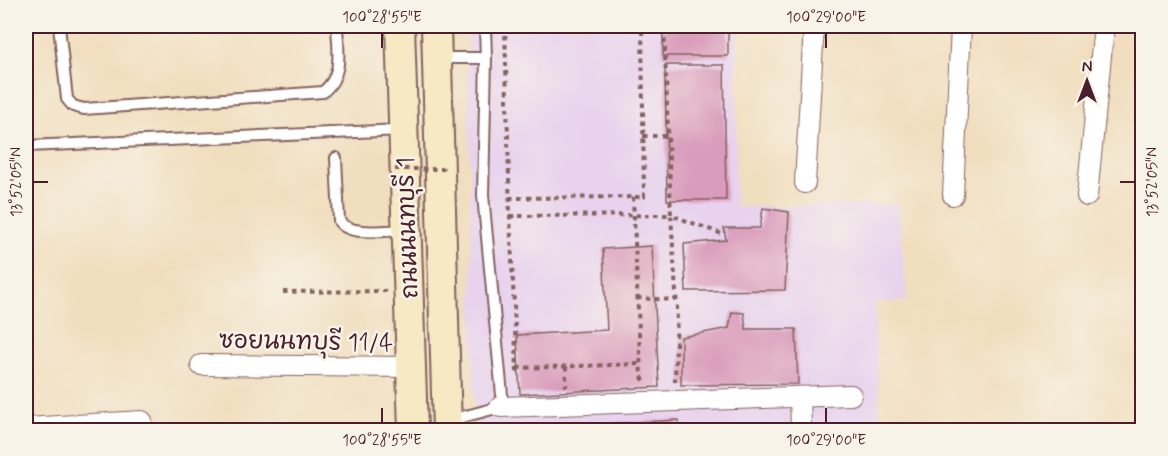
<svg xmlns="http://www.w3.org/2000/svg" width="1168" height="456" font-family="Mynerve,'Playpen Sans Thai',sans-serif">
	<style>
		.built { fill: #e8d2ee }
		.building { fill: #da9cbc }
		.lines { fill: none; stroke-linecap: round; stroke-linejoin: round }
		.lane-casing { stroke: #84625e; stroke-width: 14 }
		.street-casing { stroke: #84625e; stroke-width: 22 }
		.secondary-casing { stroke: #84625e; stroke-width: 32 }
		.path { stroke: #84625e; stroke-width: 4; stroke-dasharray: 4.5 4.5; stroke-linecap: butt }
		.lane { stroke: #fff; stroke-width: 10 }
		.street { stroke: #fff; stroke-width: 20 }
		.secondary { stroke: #f7e9c3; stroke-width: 28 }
		.path-bridge { stroke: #84625e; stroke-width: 4; stroke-dasharray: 4.5 4.5; stroke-linecap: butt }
		.ticks { fill: none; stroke: #4a1f2b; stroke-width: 2 }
		.labels { text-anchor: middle; stroke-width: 5; stroke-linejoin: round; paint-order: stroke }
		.street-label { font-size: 24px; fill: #4a1f2b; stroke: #f7f3e8 }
		.neatline { fill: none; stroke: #4a1f2b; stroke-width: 2 }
		.ticks-label { font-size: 15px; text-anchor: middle; fill: #4a1f2b }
	</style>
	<rect width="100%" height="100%" fill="#f7f3e8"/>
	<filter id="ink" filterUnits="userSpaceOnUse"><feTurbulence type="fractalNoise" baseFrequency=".0167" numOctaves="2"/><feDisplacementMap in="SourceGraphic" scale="12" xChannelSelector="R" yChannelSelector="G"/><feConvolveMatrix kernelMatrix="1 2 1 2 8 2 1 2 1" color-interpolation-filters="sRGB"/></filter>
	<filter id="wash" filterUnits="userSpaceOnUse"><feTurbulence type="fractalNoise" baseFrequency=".008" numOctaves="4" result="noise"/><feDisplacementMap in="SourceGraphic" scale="24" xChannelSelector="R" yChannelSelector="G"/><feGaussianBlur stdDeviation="1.35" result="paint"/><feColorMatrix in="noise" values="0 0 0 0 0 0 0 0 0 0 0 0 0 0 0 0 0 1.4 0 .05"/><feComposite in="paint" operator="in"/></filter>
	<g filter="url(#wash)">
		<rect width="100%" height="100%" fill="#f1debe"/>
		<path class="built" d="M467 26H738L735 207 898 204 907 301 874 303 881 430H475Z"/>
		<g id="blocks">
			<g class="building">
				<rect x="663" y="26" width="65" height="30"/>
				<path d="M665 65H724L726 200H667Z"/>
				<path d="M763 208 789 212 785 290 686 291 684 244 726 240 724 228H760Z"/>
				<path d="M652 246 659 387 520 394 517 335 607 330 603 249Z"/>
				<path d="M732 312 744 313 746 329H796L798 384 681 385V337L729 328Z"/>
				<path d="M679 420V430H510V429Z"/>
			</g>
		</g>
	</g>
	<g filter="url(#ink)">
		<use href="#blocks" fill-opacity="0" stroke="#84625e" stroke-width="1.5"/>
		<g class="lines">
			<g class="lane-casing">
				<g id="lane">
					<path d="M59 26 67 99 73 106 84 109 323 92C344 75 338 51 337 26"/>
					<path d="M485 26 486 58"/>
					<path d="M439 58H486L483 195 502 395 500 407 447 421"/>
					<path d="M26 146 403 130"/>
					<path d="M336 158 339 221C349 237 389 230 406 230"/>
				</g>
			</g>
			<g class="street-casing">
				<g id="street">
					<path d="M805 183 814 26"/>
					<path d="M953 195 961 26"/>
					<path d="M1087 196 1104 26"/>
					<path d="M201 365 411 367"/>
					<path d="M800 397 801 430"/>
					<path d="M500 407 851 395"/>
					<path d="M26 428 142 421"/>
				</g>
			</g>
			<g class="secondary-casing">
				<g id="secondary">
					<path d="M400 26 413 430"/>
					<path d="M436 26 447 430"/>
				</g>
			</g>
			<g class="path">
				<path d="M505 26 510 216 517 373"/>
				<path d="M643 136H668"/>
				<path d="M633 197 641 376 646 383"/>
				<path d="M509 198 644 197 642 26"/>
				<path d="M510 216 671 215 664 26"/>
				<path d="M283 292 387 291"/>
				<path d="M637 298 676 300"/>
				<path d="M566 366V387"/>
				<path d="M517 368 641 364"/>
				<path d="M675 382 677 308 671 215 725 235"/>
			</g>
			<use href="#lane" class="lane"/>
			<use href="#street" class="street"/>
			<use href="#secondary" class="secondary"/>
			<path class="path-bridge" d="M395 169H449"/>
		</g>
	</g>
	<path class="ticks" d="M382 33V48M826 33V48M33 182H48M1120 182H1135M382 408V423M826 408V423"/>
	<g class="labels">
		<g class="street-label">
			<text transform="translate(407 228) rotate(-92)" y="8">ถนนนนทบุรี 1</text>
			<text transform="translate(306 341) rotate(1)" y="8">ซอยนนทบุรี 11/4</text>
		</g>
	</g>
	<rect width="1168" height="456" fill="none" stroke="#f7f3e8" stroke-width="66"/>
	<g transform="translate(1087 81)" stroke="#f7f3e8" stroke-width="4.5" paint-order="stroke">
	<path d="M0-4.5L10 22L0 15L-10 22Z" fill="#4a1f2b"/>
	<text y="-9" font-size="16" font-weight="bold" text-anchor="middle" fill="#4a1f2b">N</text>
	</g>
	<rect x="33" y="33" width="1102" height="390" class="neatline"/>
	<g class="ticks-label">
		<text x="382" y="22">100°28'55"E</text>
		<text x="826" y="22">100°29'00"E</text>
		<text transform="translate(16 182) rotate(-90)" y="5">13°52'05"N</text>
		<text transform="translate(1152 182) rotate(-90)" y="5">13°52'05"N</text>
		<text x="382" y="445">100°28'55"E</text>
		<text x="826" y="445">100°29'00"E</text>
	</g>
</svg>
